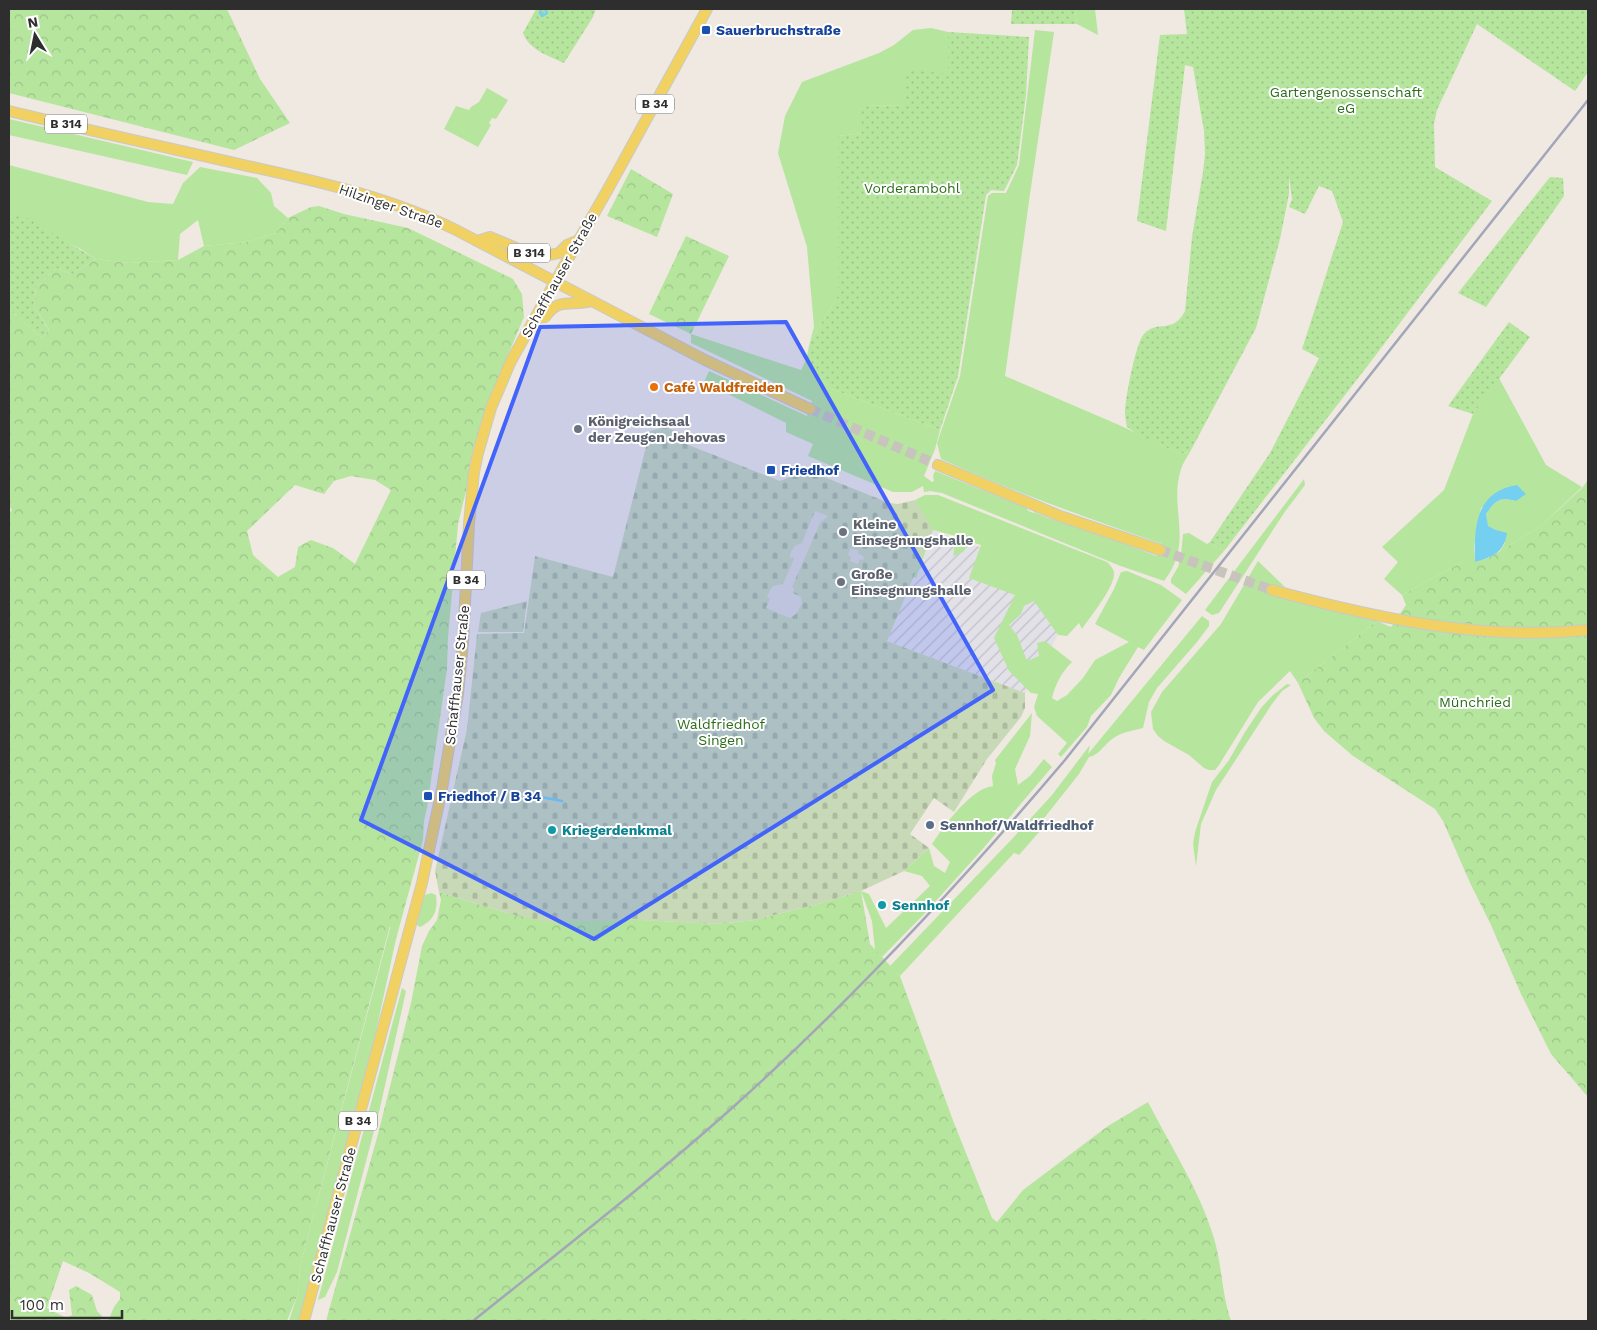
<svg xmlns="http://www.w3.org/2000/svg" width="1597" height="1330" font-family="'Work Sans',sans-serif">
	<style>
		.industrial { fill: url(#industrial-furrows) }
		.grass { fill: #b6e59e }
		.forest { fill: url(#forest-crowns); fill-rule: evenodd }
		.cemetery { fill: url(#cemetery-stones) }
		.park { fill: url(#park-dots) }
		.plaza { fill: #dfdcd8 }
		.water { fill: #75cff0 }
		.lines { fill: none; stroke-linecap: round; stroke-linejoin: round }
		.stream { stroke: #75cff0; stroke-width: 2.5 }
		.major-tunnel { stroke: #c8c4bd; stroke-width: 10; stroke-dasharray: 10 5; stroke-linecap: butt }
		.major-casing { stroke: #c9c9c9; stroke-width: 12 }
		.major { stroke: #f2d163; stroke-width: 10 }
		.rail { stroke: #a3a6b8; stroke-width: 2.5 }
		.marked { fill: #4264fb; fill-opacity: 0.2; stroke: #4264fb; stroke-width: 4; stroke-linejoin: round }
		.transit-dot { fill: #1a4fb4; stroke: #fff; stroke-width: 2 }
		.food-dot { fill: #e8710a; stroke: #fff; stroke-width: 2 }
		.worship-dot { fill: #6b7280; stroke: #fff; stroke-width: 2 }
		.service-dot { fill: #5c6f8a; stroke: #fff; stroke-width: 2 }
		.culture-dot { fill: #0f9aa8; stroke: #fff; stroke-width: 2 }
		.labels { text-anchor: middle; stroke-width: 4; stroke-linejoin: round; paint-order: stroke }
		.shield { fill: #fff; stroke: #6d6d6d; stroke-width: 1 }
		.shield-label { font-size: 12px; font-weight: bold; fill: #2e2e2e }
		.transit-label { font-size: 14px; font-weight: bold; fill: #164399; stroke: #fff; text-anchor: start }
		.park-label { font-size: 14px; fill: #2c6e1b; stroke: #fff }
		.street-label { font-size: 14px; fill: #2e2e2e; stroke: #fff }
		.food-label { font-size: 14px; font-weight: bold; fill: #c56008; stroke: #fff; text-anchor: start }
		.worship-label { font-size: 14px; font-weight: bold; fill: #5b616d; stroke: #fff; text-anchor: start }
		.service-label { font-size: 14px; font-weight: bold; fill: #4e5e75; stroke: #fff; text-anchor: start }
		.culture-label { font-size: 14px; font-weight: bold; fill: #0d838f; stroke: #fff; text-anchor: start }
	</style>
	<defs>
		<pattern id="industrial-furrows" width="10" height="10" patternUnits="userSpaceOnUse" patternTransform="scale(1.25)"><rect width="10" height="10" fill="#e3e1e8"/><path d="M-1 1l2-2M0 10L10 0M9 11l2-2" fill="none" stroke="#c3c1c7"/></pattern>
		<pattern id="forest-crowns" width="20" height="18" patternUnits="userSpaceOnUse" patternTransform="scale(1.25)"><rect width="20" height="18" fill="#b6e59e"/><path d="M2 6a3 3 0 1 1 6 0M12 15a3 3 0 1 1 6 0" fill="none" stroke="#9dc588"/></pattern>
		<pattern id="cemetery-stones" width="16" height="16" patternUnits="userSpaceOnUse" patternTransform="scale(1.25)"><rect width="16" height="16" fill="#c8d9b8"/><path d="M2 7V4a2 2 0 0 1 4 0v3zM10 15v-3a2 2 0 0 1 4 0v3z" fill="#acbb9e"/></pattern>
		<pattern id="park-dots" width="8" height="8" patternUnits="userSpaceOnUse" patternTransform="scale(1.25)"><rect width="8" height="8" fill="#b6e59e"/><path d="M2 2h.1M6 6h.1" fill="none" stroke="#9dc588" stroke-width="1.8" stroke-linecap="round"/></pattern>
	</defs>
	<rect width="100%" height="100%" fill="#efe9e1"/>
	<path class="industrial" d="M933 530 1029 565 1058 635 1025 693 887 641Z"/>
	<g class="grass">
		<path d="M1075 9H1095L1098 35 1077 24Z"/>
		<path d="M931 28 948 32V74L905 106 862 105V133L838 136V296L810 342 814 327 807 247 778 153 785 116 802 82 879 53 894 45 913 30Z"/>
		<path d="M1035 30 1054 32 1030 194 1005 376 1119 425 1174 451 1182 453 1190 452C1187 457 1183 463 1181 469 1168 509 1195 541 1164 581L1118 565 942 493 930 491 924 492 923 486 912 492H893L808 456 813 444 786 432V423L704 382 709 371 807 416 812 401 691 343V334L801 370 806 360 829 388 940 430 935 449 924 476 932 482 934 481 933 476 935 471 1027 508V510L1033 513 1034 512 1051 519 1059 520 1157 556 1162 544C1088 518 1013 492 941 459L937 443 960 376 988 196 992 193H1006L1019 165Z"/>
		<path d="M487 88 508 100 496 119 492 118 489 123 491 125 478 147 444 129 456 106 469 110 471 107 479 102Z"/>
		<path d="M9 119 22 122 193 162 187 175 9 135Z"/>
		<path d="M9 165 148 202 173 204 183 183 200 167 257 178 271 193 274 206 288 218 276 233 247 242 204 246 198 220 180 234 178 260 129 263 96 259 79 248 58 238 9 216Z"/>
		<path d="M1499 378 1546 465 1582 487 1542 525 1500 551 1505 543 1496 530 1487 526 1486 514C1496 500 1499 497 1516 501L1517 485 1481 508 1474 546 1475 562H1462L1402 595 1384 579 1398 562 1382 547 1444 490 1473 414Z"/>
		<path d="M1304 479 1305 485 1284 513 1219 613 1212 615 1205 610Z"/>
		<path d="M925 495H938L1107 562C1110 565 1113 568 1114 572 1116 586 1090 617 1082 629L1079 623 1067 636 1058 635 1034 601 1024 606 1021 614 1009 625 1017 635 1027 661 1039 656 1037 643 1045 641 1072 662C1061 673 1056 683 1052 698L1057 701 1067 695 1083 678 1095 660 1129 642 1095 624 1114 589 1121 572 1127 571 1161 585 1182 600 1144 650 1138 647 1119 678 1111 695 1091 716 1087 727 1061 757 1058 754 1067 743 1037 716 1034 707 1038 694 1031 693 1009 671 994 638 1015 595 969 578 981 545 971 542 963 552 953 556 956 536 933 530 916 578 898 571 920 509 915 500Z"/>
		<path d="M1189 533 1207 544 1210 542 1224 551 1186 594 1171 583V579L1178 567 1181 555 1183 534Z"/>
		<path d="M1258 561 1285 587 1277 586 1272 589 1274 596 1377 621 1298 683 1290 671 1258 702 1219 765 1215 770H1209L1204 768 1189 755 1164 741 1158 736 1153 729 1151 712 1162 692 1221 624Z"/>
		<path d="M1202 616 1209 621V626L1197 642 1157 688 1149 702 1143 728C1132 731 1121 732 1112 739 1104 745 1099 755 1089 757L1079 774 1037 827 1040 831 1019 855 1014 853 900 976 890 966 1012 839 1052 795 1090 745 1088 754Z"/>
		<path d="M1287 684 1291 685 1282 691 1272 704 1216 790 1201 824 1196 866 1193 844 1195 832 1212 782 1229 760 1245 732 1261 708 1273 695Z"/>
		<path d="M1032 713 1030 736 1015 769 1018 785 1030 776 1044 759 1052 767 981 851 925 913 882 957 875 950 872 921 861 891 869 894 886 928 930 886 922 876 904 871 929 848 934 866 945 873 950 862 932 844C945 825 970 789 993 786L992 776 996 763 995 760Z"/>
		<path d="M431 893 436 895C438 911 434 920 420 927L417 925 420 910 425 895Z"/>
		<path d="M391 925 396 939 369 1064 300 1321H289L297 1296 300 1281 299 1271 305 1247Z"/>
		<path d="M402 988 406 991 380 1108 337 1272 325 1297 318 1300Z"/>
	</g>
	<g class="forest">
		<path d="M9 9H227L260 79 290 123 234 150 9 93Z"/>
		<path d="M631 169 673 194 657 237 607 216Z"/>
		<path d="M319 206 344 214 408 228 513 279 522 294 524 317 499 376 480 433 458 524 448 638 447 669 427 808 424 821 423 840 396 939 390 926 305 1247 299 1271 300 1281 297 1296 287 1321H108L114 1307 120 1299V1292L89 1273 63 1261 47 1308 66 1318 72 1315 69 1290 76 1286 92 1295 97 1311 102 1316 100 1321H9V513L12 510 9 506V309L42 338 49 330 34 306 36 288 56 268 72 274 96 259 129 263 178 260 204 246 247 242 276 233 288 218 311 207ZM351 476 375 480 391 490 355 564 333 548 311 540 298 547 295 567 278 577 253 555 247 531 295 485 324 494 334 481Z"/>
		<path d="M686 236 729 256 691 334 649 314Z"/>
		<path d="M1588 480V1097L1551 1054 1521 994 1491 925 1471 885 1443 821 1435 809 1353 756 1324 731 1314 718 1298 683 1377 621 1391 627 1406 605 1402 595 1462 562H1475L1488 558 1500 551 1542 525 1582 488Z"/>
		<path d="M861 891 870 944 900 976 954 1123 992 1218 997 1222 1023 1190 1108 1126 1148 1102C1170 1145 1197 1186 1212 1232 1222 1260 1221 1292 1231 1321H326L378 1134 411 1003 422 946 429 931 437 920 441 900 439 892 507 913 718 924 754 920 818 904Z"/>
	</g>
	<g class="cemetery">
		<path d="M665 427 684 434 681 442 780 481 800 473 802 468 889 503 898 504 915 500 933 530 887 641 1025 693V708L1021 717 987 759 954 812 934 798 910 834 929 848 904 871 861 891 818 904 754 920 718 924 638 920 547 922 507 913 439 892 435 871 467 729 477 634 524 633 535 556 613 577 650 431Z"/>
		<path d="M527 601 523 632H478L481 613Z"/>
	</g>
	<g class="park">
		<path d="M536 9H596L593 17 564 63C549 56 529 50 523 33Z"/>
		<path d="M1012 9H1075L1077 24H1011Z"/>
		<path d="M1184 9H1588V72L1575 91 1477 24 1437 110 1434 124 1435 167 1492 201 1369 364 1224 551 1210 542 1270 453 1319 358 1302 349 1343 222 1332 191 1319 186 1305 214 1289 207 1292 199 1289 177V194L1280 239 1256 328 1190 452 1182 453 1174 451 1137 434 1127 427C1126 422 1125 418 1125 412 1125 399 1136 342 1144 334 1158 319 1173 335 1185 311L1192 237 1203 172 1205 154 1204 131 1193 67 1185 65 1166 231 1137 221 1160 35 1187 34Z"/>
		<path d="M948 32 1029 37 1026 95 1017 165 1004 191 991 190 986 195 958 376 940 430 829 388 806 360 810 342 838 296V136L862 133V105L905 106V69L948 74Z"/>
		<path d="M1550 177 1563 178 1564 196 1486 307 1458 293Z"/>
		<path d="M17 212 96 259 72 274 56 268 36 288 34 306 49 331 42 338 9 309V216L11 217Z"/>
		<path d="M1509 322 1530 337 1473 414 1448 406Z"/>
	</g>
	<g class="plaza">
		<path d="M815 511 828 516 820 523 792 587 794 589 793 593 801 597 802 604 796 614 790 618 766 608 770 599 767 597 770 590 773 586 783 584 794 559 790 557 791 552 795 546 802 543Z"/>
		<path d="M851 548 859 551 857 553 864 557 863 560 860 559 858 564 850 561 851 558 848 554Z"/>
	</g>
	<path class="water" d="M1517 485 1526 494 1516 501C1499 497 1496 500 1486 514L1488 526 1496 530 1507 533C1504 553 1492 557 1475 562 1474 527 1475 492 1517 485Z"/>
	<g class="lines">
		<g class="stream">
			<path d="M541 9 540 13 542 16 547 13 545 9H542"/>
			<path d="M536 796 562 801"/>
		</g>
		<g class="major-tunnel">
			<path d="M810 409 938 465"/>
			<path d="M1160 550 1272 590"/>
		</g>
		<g class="major-casing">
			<g id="major">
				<path d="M9 111C91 131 174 149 257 168 325 183 394 199 456 230L705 360 810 409"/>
				<path d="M477 241 490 237 533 255 545 256 559 253 567 245 579 240"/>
				<path d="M535 318 545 317C560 296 571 307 592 301"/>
				<path d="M938 465 1060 516 1160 550"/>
				<path d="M1272 590C1376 618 1480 641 1588 630"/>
				<path d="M304 1321 422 883 442 789 458 694 463 643 469 524 474 472 478 453 491 408 511 361 564 266 608 189 707 9"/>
			</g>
		</g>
		<use href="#major" class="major"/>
		<path class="rail" d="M473 1321C564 1248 656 1177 742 1099 858 994 964 879 1065 760L1588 100"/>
	</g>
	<path class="marked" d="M786 322 993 690 594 939 361 820 540 327Z"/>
	<g class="transit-dot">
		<rect x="701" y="25" width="10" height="10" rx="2.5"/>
		<rect x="766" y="465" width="10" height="10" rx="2.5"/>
		<rect x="423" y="791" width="10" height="10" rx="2.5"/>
	</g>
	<circle class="food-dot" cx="654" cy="387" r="5"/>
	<g class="worship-dot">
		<circle cx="578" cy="429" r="5"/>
		<circle cx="843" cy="532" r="5"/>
		<circle cx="841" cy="582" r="5"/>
	</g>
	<circle class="service-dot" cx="930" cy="825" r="5"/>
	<g class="culture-dot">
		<circle cx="552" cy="830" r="5"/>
		<circle cx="882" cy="905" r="5"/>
	</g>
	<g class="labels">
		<g class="shield">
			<rect x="636" y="94.5" width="38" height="19" rx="4"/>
			<rect x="45" y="114.5" width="42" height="19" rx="4"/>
			<rect x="508" y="243.5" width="42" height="19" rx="4"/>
			<rect x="447" y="570.5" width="38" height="19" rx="4"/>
			<rect x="339" y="1111.5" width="38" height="19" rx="4"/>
		</g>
		<g class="shield-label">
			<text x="655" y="108">B 34</text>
			<text x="66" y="128">B 314</text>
			<text x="529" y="257">B 314</text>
			<text x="466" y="584">B 34</text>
			<text x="358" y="1125">B 34</text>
		</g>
		<g class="transit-label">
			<text x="716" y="35">Sauerbruchstraße</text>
			<text x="781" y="475">Friedhof</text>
			<text x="438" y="801">Friedhof / B 34</text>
		</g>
		<g class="park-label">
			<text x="1346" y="97">Gartengenossenschaft<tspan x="1346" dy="16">eG</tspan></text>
			<text x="912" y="193">Vorderambohl</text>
			<text x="1475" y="707">Münchried</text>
			<text x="721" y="729">Waldfriedhof<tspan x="721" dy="16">Singen</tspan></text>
		</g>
		<g class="street-label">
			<text transform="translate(391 206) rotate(19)" y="5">Hilzinger Straße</text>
			<text transform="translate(559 275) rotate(-61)" y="5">Schaffhauser Straße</text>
			<text transform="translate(457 675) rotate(-84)" y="5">Schaffhauser Straße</text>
			<text transform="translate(333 1215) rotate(-75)" y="5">Schaffhauser Straße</text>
		</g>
		<g class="food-label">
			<text x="664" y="392">Café Waldfreiden</text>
		</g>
		<g class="worship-label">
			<text x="588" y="426">Königreichsaal<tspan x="588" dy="16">der Zeugen Jehovas</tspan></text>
			<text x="853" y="529">Kleine<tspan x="853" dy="16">Einsegnungshalle</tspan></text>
			<text x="851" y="579">Große<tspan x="851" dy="16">Einsegnungshalle</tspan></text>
		</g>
		<g class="service-label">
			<text x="940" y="830">Sennhof/Waldfriedhof</text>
		</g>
		<g class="culture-label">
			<text x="562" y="835">Kriegerdenkmal</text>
			<text x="892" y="910">Sennhof</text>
		</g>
	</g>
	<rect width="1597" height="1330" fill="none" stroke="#2e2e2e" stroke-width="20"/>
	<g transform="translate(35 35) rotate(350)" stroke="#ffffff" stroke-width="4" paint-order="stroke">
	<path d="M0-4L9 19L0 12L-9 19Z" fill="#2e2e2e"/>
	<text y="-8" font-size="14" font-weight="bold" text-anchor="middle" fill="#2e2e2e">N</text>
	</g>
	<path d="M12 1310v8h110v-8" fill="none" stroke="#2e2e2e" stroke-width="2.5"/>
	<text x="20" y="1310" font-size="15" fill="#2e2e2e" stroke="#ffffff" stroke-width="4" paint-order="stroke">100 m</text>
</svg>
